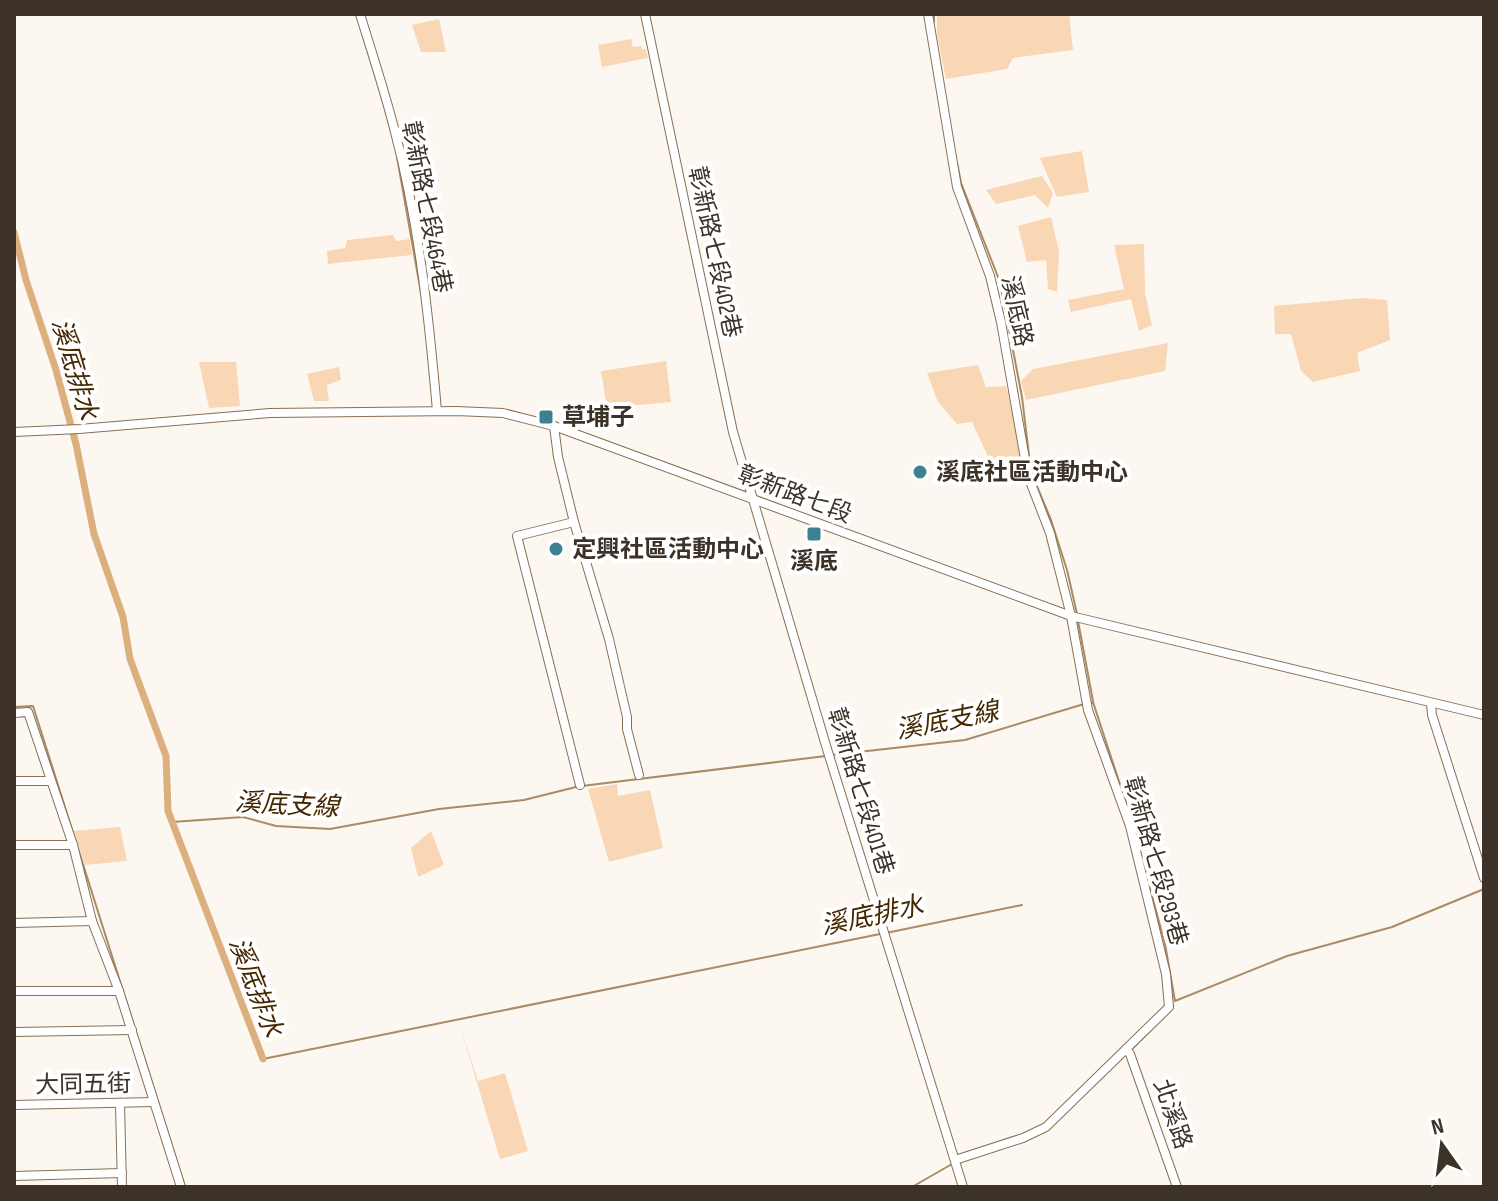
<svg xmlns="http://www.w3.org/2000/svg" width="1498" height="1201" font-family="'Sofia Sans Condensed','Noto Sans TC',sans-serif">
	<style>
		.green { fill: #f9d7b4 }
		.lines { fill: none; stroke-linecap: round; stroke-linejoin: round }
		.stream { stroke: #ac8a64; stroke-width: 2 }
		.canal { stroke: #dcaf7e; stroke-width: 7 }
		.minor-casing { stroke: #886f55; stroke-width: 10 }
		.minor { stroke: #fff; stroke-width: 8 }
		.poi-dot { fill: #3e7f91; stroke: #fff; stroke-width: 3 }
		.labels { text-anchor: middle; stroke-width: 8; stroke-linejoin: round; paint-order: stroke }
		.street-label { font-size: 24px; fill: #3d3227; stroke: #fff }
		.poi-label { font-size: 24px; font-weight: bold; fill: #3d3227; stroke: #fff; text-anchor: start }
		.water-label { font-size: 26px; font-style: italic; fill: #452700; stroke: #fff }
	</style>
	<rect width="100%" height="100%" fill="#fdf7f1"/>
	<g class="green">
		<path d="M937 14H1069L1073 50 1013 58 1007 69 946 79 937 35Z"/>
		<path d="M439 19 446 52H421L412 25Z"/>
		<path d="M631 39 633 47 641 46 642 49H646L648 58 602 67 598 45Z"/>
		<path d="M1082 151 1089 192 1057 197 1040 158Z"/>
		<path d="M1042 176 1053 193 1048 208 1035 195 996 204 986 190Z"/>
		<path d="M1051 217 1059 251 1057 292 1048 289 1046 260 1027 262 1018 226Z"/>
		<path d="M393 235 396 241 410 239 412 255 328 264 327 251 345 248 347 240Z"/>
		<path d="M1144 244 1145 293 1152 325 1139 331 1131 299 1071 312 1068 300 1124 289 1114 245Z"/>
		<path d="M1361 298 1387 300 1390 340 1357 353 1360 371 1313 382 1301 371 1291 334H1275L1274 306Z"/>
		<path d="M1168 343 1165 371 1026 400 1021 381 1033 369Z"/>
		<path d="M666 361 671 402 607 408 601 371Z"/>
		<path d="M199 362H236L240 406 209 408Z"/>
		<path d="M978 365 986 387 1006 386 1022 445V457L991 463 972 422 957 424 938 402 927 373Z"/>
		<path d="M339 367 341 380 327 385 329 401H314L307 374Z"/>
		<path d="M617 784 618 796 650 790 663 848 609 862 588 789Z"/>
		<path d="M120 827 127 861 85 865 74 831Z"/>
		<path d="M431 831 444 865 418 877 411 848Z"/>
		<path d="M459 1023 478 1081 505 1073 528 1151 500 1159Z"/>
	</g>
	<g class="lines">
		<g class="stream">
			<path d="M934 22V14"/>
			<path d="M397 157 421 293"/>
			<path d="M957 163 961 183 1000 282 1022 397 1031 472 1051 520 1067 570 1077 614"/>
			<path d="M1078 621 1093 701"/>
			<path d="M1090 703 1093 702 1126 803"/>
			<path d="M14 707 33 706 185 1187"/>
			<path d="M832 755 965 740 1084 704"/>
			<path d="M582 786 826 756"/>
			<path d="M172 822 243 817 276 826 330 829 439 809 524 800 576 787"/>
			<path d="M1139 848 1165 944 1175 1001 1287 956 1392 927 1484 889"/>
			<path d="M886 933 1022 905"/>
			<path d="M1132 1049 1170 1011"/>
			<path d="M263 1059 880 934"/>
			<path d="M912 1187 952 1164"/>
		</g>
		<path class="canal" d="M14 232 26 280 56 370 76 444 94 534 123 617 130 659 166 756 168 811 263 1059"/>
		<g class="minor-casing">
			<g id="minor">
				<path d="M360 14C372 53 385 92 395 132 419 222 429 318 437 411"/>
				<path d="M645 14 733 432 827 749 963 1187"/>
				<path d="M928 14 957 187 990 276 1001 322 1028 476 1050 533 1071 616 1088 710 1130 826 1166 974 1169 1007 1126 1049 1130 1054 1177 1187"/>
				<path d="M554 426 558 457 574 522 609 639 627 717V729L639 775"/>
				<path d="M14 432 79 429 270 413 456 411 503 413 554 426 1071 616 1484 715"/>
				<path d="M574 522 517 536 580 785"/>
				<path d="M1431 703 1432 715 1484 878"/>
				<path d="M14 713 28 712 73 845 92 921 119 991 181 1187"/>
				<path d="M14 781H51"/>
				<path d="M14 845H73"/>
				<path d="M14 923 92 921"/>
				<path d="M14 991H119"/>
				<path d="M14 1032 132 1030"/>
				<path d="M120 1104 122 1187"/>
				<path d="M14 1105 154 1102"/>
				<path d="M955 1160 1023 1138 1046 1127 1126 1049"/>
				<path d="M14 1176 122 1173"/>
			</g>
		</g>
		<use href="#minor" class="minor"/>
	</g>
	<g class="poi-dot">
		<rect x="538" y="409" width="16" height="16" rx="4"/>
		<circle cx="920" cy="472" r="8"/>
		<rect x="806" y="526" width="16" height="16" rx="4"/>
		<circle cx="556" cy="549" r="8"/>
	</g>
	<g class="labels">
		<g class="street-label">
			<text transform="translate(427 207) rotate(79)" y="8">彰新路七段464巷</text>
			<text transform="translate(715 252) rotate(78)" y="8">彰新路七段402巷</text>
			<text transform="translate(1017 311) rotate(78)" y="8">溪底路</text>
			<text transform="translate(795 494) rotate(21)" y="8">彰新路七段</text>
			<text transform="translate(861 791) rotate(73)" y="8">彰新路七段401巷</text>
			<text transform="translate(1156 861) rotate(74)" y="8">彰新路七段293巷</text>
			<text transform="translate(83 1084) rotate(-1)" y="8">大同五街</text>
			<text transform="translate(1173 1114) rotate(71)" y="8">北溪路</text>
		</g>
		<g class="poi-label">
			<text x="562" y="425">草埔子</text>
			<text x="936" y="480">溪底社區活動中心</text>
			<text x="572" y="557">定興社區活動中心</text>
			<text x="814" y="569" text-anchor="middle">溪底</text>
		</g>
		<g class="water-label">
			<text transform="translate(75 369) rotate(74)" y="9">溪底排水</text>
			<text transform="translate(947 720) rotate(-11)" y="9">溪底支線</text>
			<text transform="translate(287 804) rotate(3)" y="9">溪底支線</text>
			<text transform="translate(872 915) rotate(-12)" y="9">溪底排水</text>
			<text transform="translate(256 987) rotate(69)" y="9">溪底排水</text>
		</g>
	</g>
	<rect width="1498" height="1201" fill="none" stroke="#3d3227" stroke-width="32"/>
	<g transform="translate(1442 1145) rotate(346)" stroke="#ffffff" stroke-width="6" paint-order="stroke">
	<path d="M0-6L14 30L0 20L-14 30Z" fill="#3d3227"/>
	<text y="-12" font-size="22" font-weight="bold" text-anchor="middle" fill="#3d3227">N</text>
	</g>
</svg>
